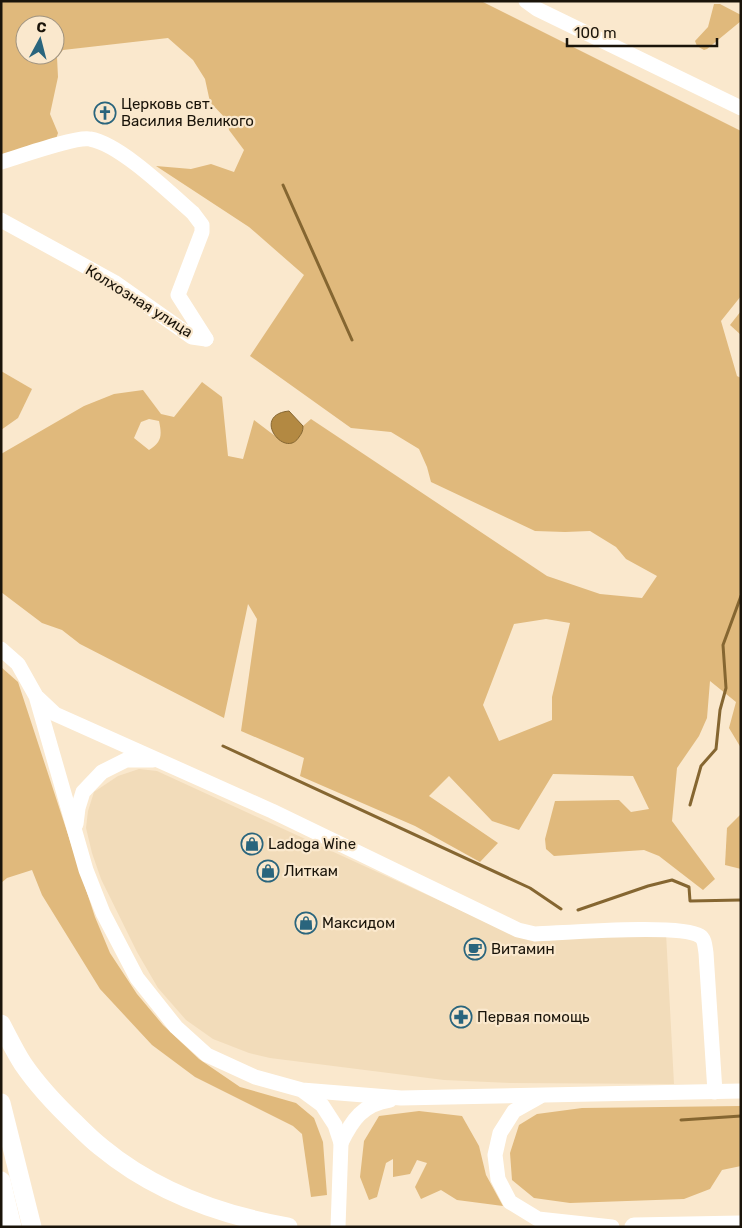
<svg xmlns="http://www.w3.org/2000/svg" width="742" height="1228" font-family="Rubik,sans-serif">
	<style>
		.built { fill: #f2dcba }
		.green { fill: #e0b97c; fill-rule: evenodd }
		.water { fill: #b38942; stroke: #856631 }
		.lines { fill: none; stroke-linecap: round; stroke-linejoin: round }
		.stream { stroke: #856631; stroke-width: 3 }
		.minor { stroke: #fff; stroke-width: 15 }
		.major { stroke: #fff; stroke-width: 19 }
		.labels { text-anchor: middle; stroke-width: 4.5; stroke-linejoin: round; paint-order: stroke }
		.poi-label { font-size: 15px; fill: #1a140a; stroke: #fae8cd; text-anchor: start }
		.street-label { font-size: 15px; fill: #1a140a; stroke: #fae8cd }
	</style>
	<rect width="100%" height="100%" fill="#fae8cd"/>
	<path class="built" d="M139 769 157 771 506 931 666 933 674 1084 510 1083 444 1080 270 1058 249 1053 213 1039 186 1020 158 988 137 952 101 879 92 853 86 828 88 811 94 792 118 776Z"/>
	<g class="green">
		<path d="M1 1H481L741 131V296L721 321 737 376 741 378V748L729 728 736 702 710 681 707 718 699 736 677 768 672 821 715 879 703 890 659 856 644 850 554 856 546 849 545 839 555 801 619 800 631 812 649 809 633 776 553 774 519 830 492 821 449 776 429 796 498 843 480 862 415 826 300 776 304 758 241 731 257 619 248 604 224 718 80 644 62 630 42 623 1 592V454L84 406 114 394 143 390 161 414 174 417 202 382 222 397 228 456 243 459 254 420 283 442 303 431V426L311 419 547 576 600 594 642 598 657 576 626 559 616 547 590 531 565 532 535 531 431 482 427 467 419 449 391 432 351 428 250 356 304 275 249 227 156 166 191 169 211 164 234 172 244 150 229 130 227 120 210 102 205 79 193 60 168 38 63 50 57 57 58 77 50 114 58 133 55 142 1 157ZM25 25H55V55H25ZM149 419 159 421C162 435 162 442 149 450L134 438 141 422ZM546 619 570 623 552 697V720L499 741 483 705 514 624Z"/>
		<path d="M714 4H720L741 15V21L707 49 704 50 697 46 695 41 708 27Z"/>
		<path d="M741 311V335L730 325Z"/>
		<path d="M1 371 32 389 18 418 1 430Z"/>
		<path d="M1 667 18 682 95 917 110 953 137 994 163 1025 199 1059 240 1087 296 1103 314 1118 323 1142 327 1195 311 1197 302 1134 293 1126 195 1077 152 1045 100 989 42 895 32 870 7 878 1 883Z"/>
		<path d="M741 814V869L725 865 727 828Z"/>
		<path d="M741 1106V1166L722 1170 710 1189 684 1199 570 1203 534 1198 512 1180 510 1153 519 1125 537 1114 582 1108Z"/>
		<path d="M419 1111 462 1116 479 1146 486 1175 503 1206 457 1200 441 1190 421 1199 415 1187 427 1163 417 1160 410 1174 393 1177V1159L386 1163 377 1197 369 1200 360 1177 364 1141 379 1116Z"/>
	</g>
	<path class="water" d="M289 411 303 426C303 431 302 433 299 437 285 460 250 415 289 411Z"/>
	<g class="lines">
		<g class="stream">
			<path d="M283 185 352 340"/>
			<path d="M223 746 530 888 561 909"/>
			<path d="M690 805 701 766 716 749 720 710 726 688 723 645 741 596"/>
			<path d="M578 910 648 886 672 880 689 887 690 901 741 900"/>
			<path d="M681 1120 741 1116"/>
		</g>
		<g class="minor">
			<path d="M526 1 537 9 741 108"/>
			<path d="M1 162C18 157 76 136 90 139 120 144 169 192 193 213L202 225V232L178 295 206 339"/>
			<path d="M1 220 114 282 192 337 206 339"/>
			<path d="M1 649 18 664 36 696 86 870 103 913 137 978 176 1027 207 1055 255 1077 302 1090 401 1098 741 1091"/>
			<path d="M38 698 55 714 272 811 518 930 535 934C563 933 681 923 700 936 705 939 705 947 706 953L715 1092"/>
			<path d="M76 824 78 808 83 792 102 772 126 760H153"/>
			<path d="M303 1091 322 1105 335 1125 341 1143 338 1227"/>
			<path d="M539 1097 514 1111 500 1133 495 1155 498 1179 510 1202 538 1219 612 1227"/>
			<path d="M341 1143C352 1120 363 1104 390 1100"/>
		</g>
		<g class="major">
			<path d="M1 1024C8 1037 15 1052 23 1064 38 1086 57 1106 76 1124 84 1132 92 1140 101 1147 154 1191 220 1215 288 1227"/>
			<path d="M1 1103 32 1227"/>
			<path d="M1 1181 12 1227"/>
			<path d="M634 1227 741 1225"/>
		</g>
	</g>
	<defs>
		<g id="church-ring" transform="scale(1.125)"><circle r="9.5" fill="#fae8cd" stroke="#2a657d" stroke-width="1.5"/><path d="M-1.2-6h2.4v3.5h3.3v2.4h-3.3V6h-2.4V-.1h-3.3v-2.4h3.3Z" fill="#2a657d"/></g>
		<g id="shop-ring" transform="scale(1.125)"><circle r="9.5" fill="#fae8cd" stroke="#2a657d" stroke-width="1.5"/><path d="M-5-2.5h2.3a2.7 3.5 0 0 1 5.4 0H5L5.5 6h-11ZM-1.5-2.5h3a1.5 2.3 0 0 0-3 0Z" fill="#2a657d"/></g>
		<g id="cafe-ring" transform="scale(1.125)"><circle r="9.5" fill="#fae8cd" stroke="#2a657d" stroke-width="1.5"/><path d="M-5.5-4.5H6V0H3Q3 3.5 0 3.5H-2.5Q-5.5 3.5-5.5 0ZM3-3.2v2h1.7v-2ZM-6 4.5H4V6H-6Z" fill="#2a657d"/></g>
		<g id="pharmacy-ring" transform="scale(1.125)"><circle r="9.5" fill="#fae8cd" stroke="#2a657d" stroke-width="1.5"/><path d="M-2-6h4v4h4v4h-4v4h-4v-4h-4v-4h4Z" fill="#2a657d"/></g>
	</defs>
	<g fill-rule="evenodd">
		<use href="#church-ring" x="105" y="113"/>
		<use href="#shop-ring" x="252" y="844"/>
		<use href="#shop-ring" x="268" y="871"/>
		<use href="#shop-ring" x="306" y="923"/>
		<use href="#cafe-ring" x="475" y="949"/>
		<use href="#pharmacy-ring" x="461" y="1017"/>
	</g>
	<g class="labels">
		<g class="poi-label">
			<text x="121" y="109">Церковь свт.<tspan x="121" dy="17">Василия Великого</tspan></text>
			<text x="268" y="849">Ladoga Wine</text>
			<text x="284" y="876">Литкам</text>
			<text x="322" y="928">Максидом</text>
			<text x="491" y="954">Витамин</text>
			<text x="477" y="1022">Первая помощь</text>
		</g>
		<g class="street-label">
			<text transform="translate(139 301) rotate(32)" y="5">Колхозная улица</text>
		</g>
	</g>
	<rect width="742" height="1228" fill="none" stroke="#1a140a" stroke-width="5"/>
	<g transform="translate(40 40) rotate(7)"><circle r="24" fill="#fae8cd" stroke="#a0937f"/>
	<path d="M0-4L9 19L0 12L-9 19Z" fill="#2a657d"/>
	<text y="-8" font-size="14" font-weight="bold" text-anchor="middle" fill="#1a140a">С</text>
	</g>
	<path d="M567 38v8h150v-8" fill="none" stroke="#1a140a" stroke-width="2.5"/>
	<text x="574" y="38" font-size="15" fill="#1a140a" stroke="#fae8cd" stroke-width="4" paint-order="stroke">100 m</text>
</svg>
